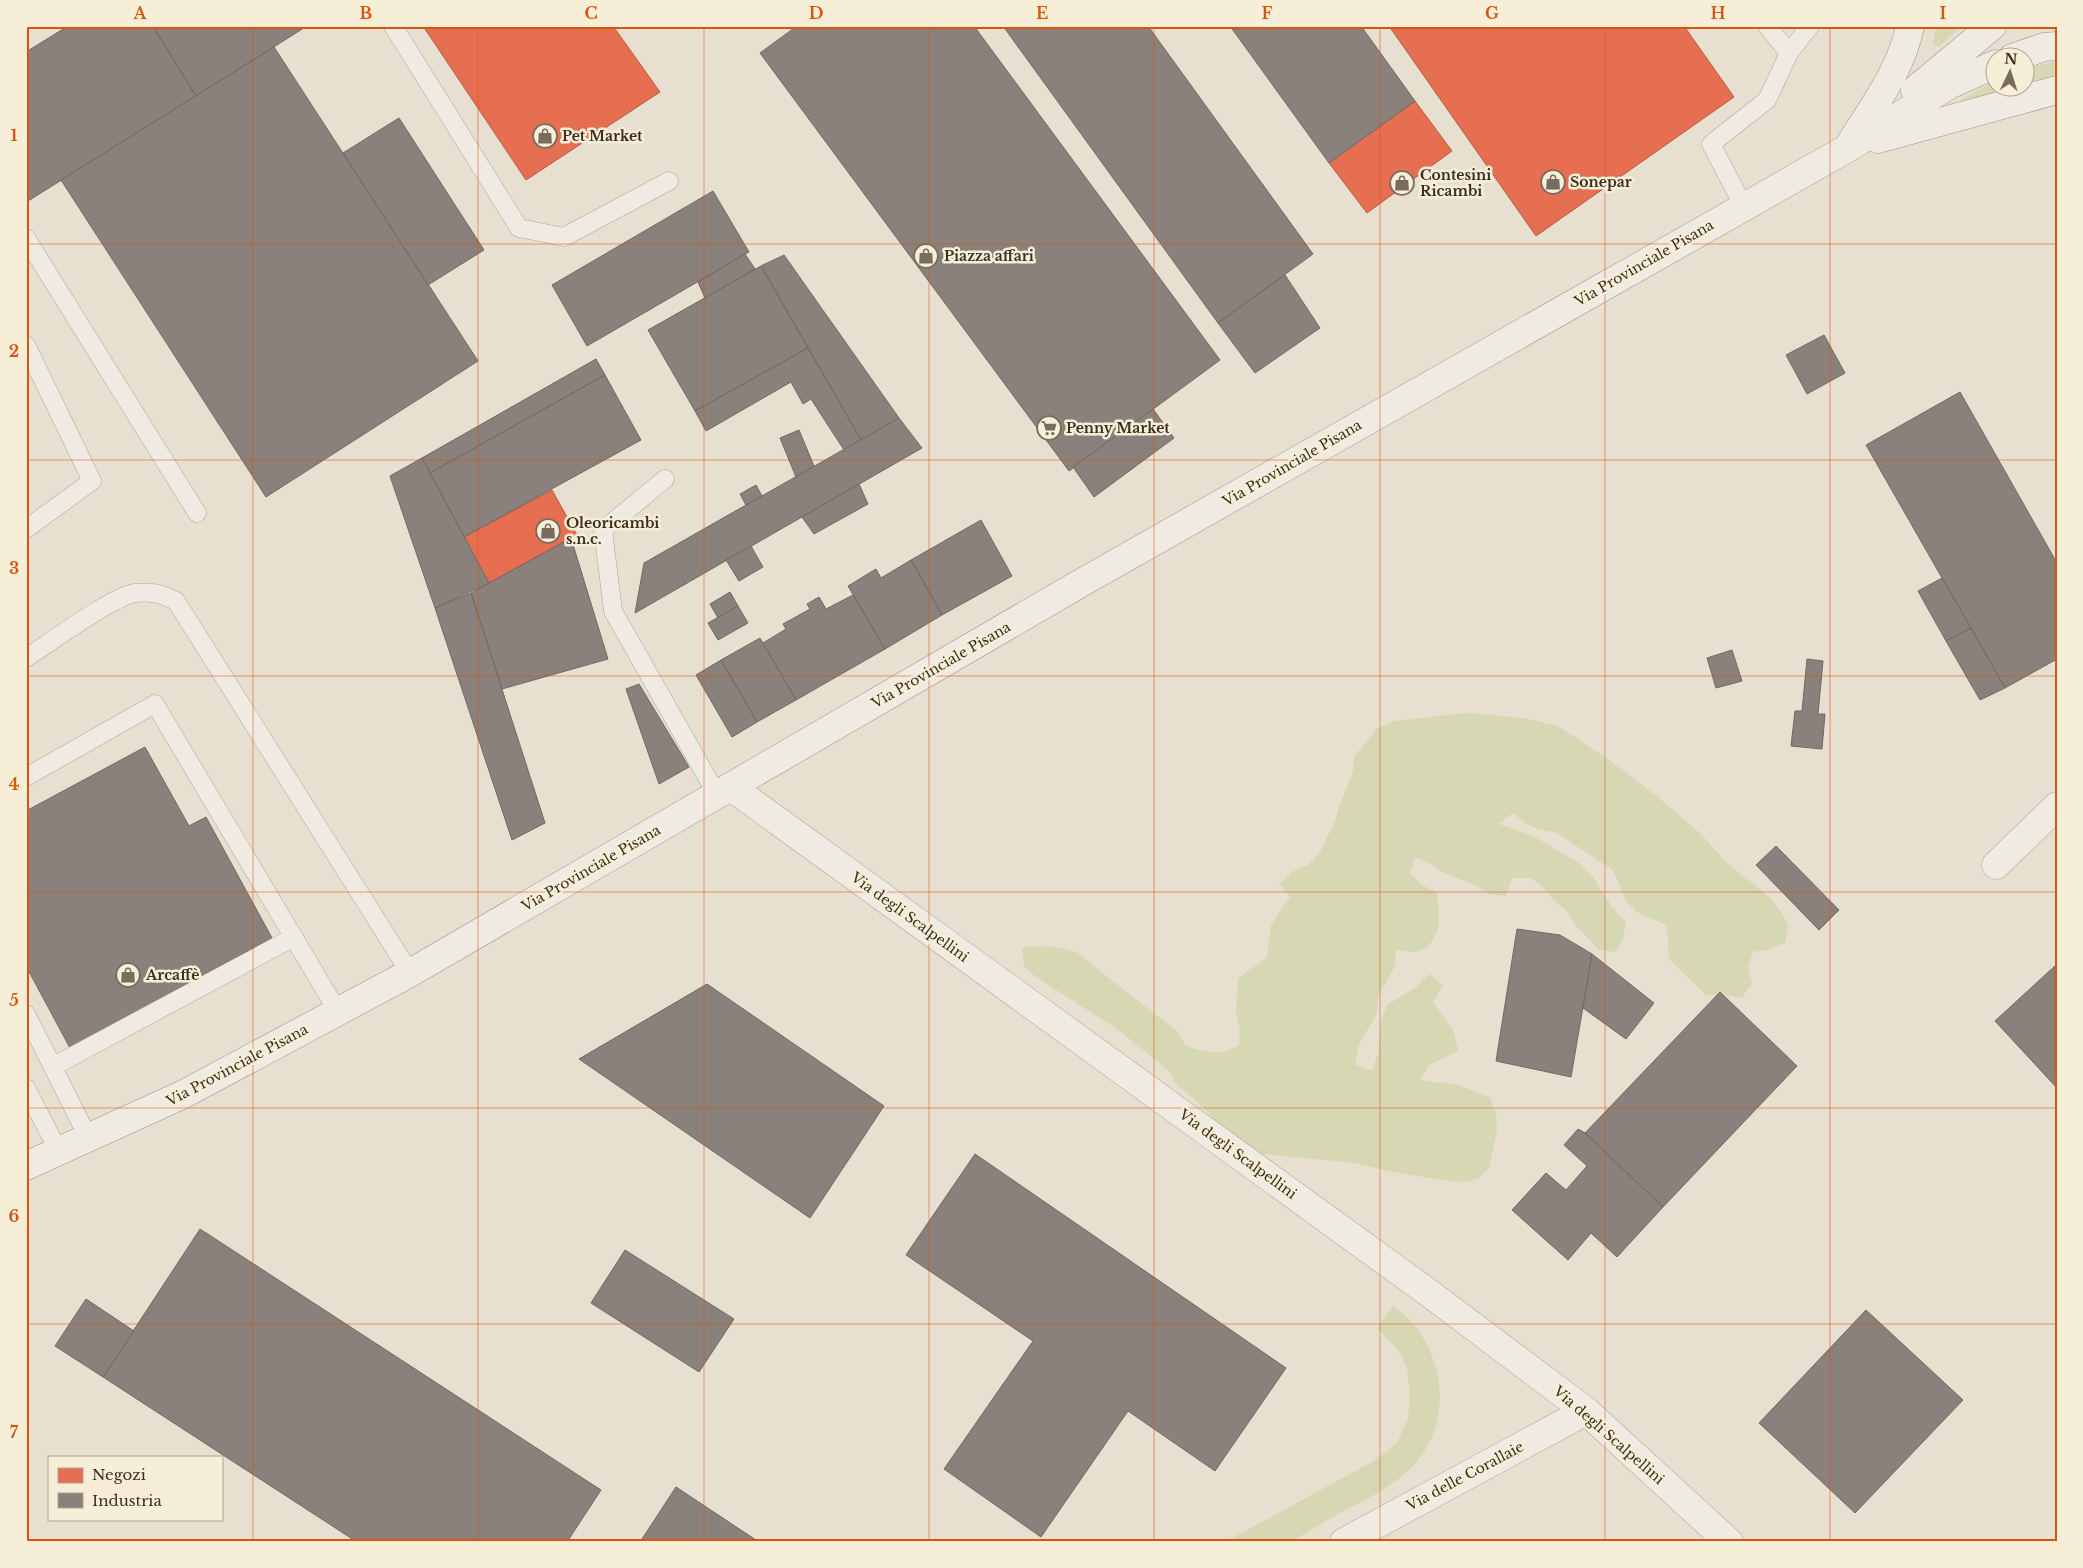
<svg xmlns="http://www.w3.org/2000/svg" width="2083" height="1568" font-family="'Libre Baskerville',serif">
	<style>
		.green { fill: #d6d7b3 }
		.shops { fill: #e76f51; stroke: #b45c42 }
		.industry { fill: #8a817c; stroke: #736860 }
		.lines { fill: none; stroke-linecap: round; stroke-linejoin: round }
		.lane-casing { stroke: #ada599; stroke-width: 19 }
		.street-casing { stroke: #ada599; stroke-width: 29 }
		.secondary-casing { stroke: #9c958a; stroke-width: 29 }
		.lane { stroke: #efebe3; stroke-width: 18 }
		.street { stroke: #efebe3; stroke-width: 28 }
		.secondary { stroke: #efebe3; stroke-width: 28 }
		.grid { fill: none; stroke: #d7550e; stroke-width: 1; stroke-opacity: 0.55 }
		.labels { text-anchor: middle; stroke-width: 5; stroke-linejoin: round; paint-order: stroke }
		.poi-label { font-size: 14px; font-weight: bold; fill: #3d2e20; stroke: #f7eed8; text-anchor: start }
		.street-label { font-size: 14px; fill: #3d2e20; stroke: #f7eed8 }
		.neatline { fill: none; stroke: #d7550e; stroke-width: 2 }
		.grid-label { font-size: 16px; text-anchor: middle; font-weight: bold; fill: #d7550e }
	</style>
	<rect width="100%" height="100%" fill="#e7e0d1"/>
	<g class="green">
		<path d="M1936 26H1961L1939 47 1933 44Z"/>
		<path d="M2057 61V78L2044 85 1959 101 1995 81 1996 88H2026V68Z"/>
		<path d="M1466 713 1524 718 1558 726 1604 756 1658 797 1702 835 1726 862 1769 897 1780 910 1788 925 1785 943 1770 949 1753 952 1748 967 1752 984 1742 997 1706 995 1669 959 1667 926 1637 912 1626 901 1613 870 1555 832 1539 830 1526 824 1513 813 1499 824 1533 836 1579 863 1593 877 1612 907 1626 922 1623 939 1616 952 1599 950 1575 925 1567 911 1554 901 1545 889 1531 878H1512L1506 896 1489 894 1475 885 1444 873 1431 864 1415 857 1410 874 1422 885 1437 893C1440 914 1443 949 1412 952 1407 952 1401 950 1396 950L1395 966 1378 997 1377 1014 1359 1044 1355 1064 1372 1071 1378 1054 1381 1021 1387 1005 1416 987 1430 974 1443 986 1433 1002 1454 1032 1458 1051 1429 1065 1420 1080 1458 1085 1490 1097 1496 1114 1497 1131 1489 1168 1478 1179 1461 1182 1441 1180 1387 1171 1355 1163 1252 1153 1225 1133 1203 1107 1177 1085 1168 1070 1117 1029 1036 977 1024 967 1022 948C1042 945 1057 946 1076 952L1178 1032 1186 1046C1209 1053 1217 1057 1239 1045L1240 1029 1236 1013 1238 978 1267 957 1271 925 1290 897 1279 884 1292 872 1308 865 1320 852 1335 821 1339 806 1353 772 1355 755 1377 729 1394 721Z"/>
		<path d="M1393 1306C1442 1339 1456 1413 1418 1460 1397 1486 1365 1500 1336 1515 1325 1521 1298 1540 1286 1542 1270 1545 1243 1542 1225 1542L1372 1462 1397 1443 1408 1418 1410 1395 1407 1368 1398 1350 1377 1328Z"/>
	</g>
	<g class="shops">
		<path d="M423 26H613L660 92 526 180Z"/>
		<path d="M1389 26H1684L1734 97 1536 236Z"/>
		<path d="M1415 101 1452 151 1367 213 1329 163Z"/>
		<path d="M552 490 577 535 489 583 464 537Z"/>
	</g>
	<g class="industry">
		<path d="M68 26H153L196 96 28 201 26 52Z"/>
		<path d="M153 26H307L196 96Z"/>
		<path d="M797 26H974L1220 360 1069 471 760 53Z"/>
		<path d="M1003 26H1148L1313 254 1218 323Z"/>
		<path d="M1230 26H1361L1415 101 1329 163Z"/>
		<path d="M274 47 478 361 266 497 61 180Z"/>
		<path d="M399 118 484 250 428 285 343 153Z"/>
		<path d="M713 191 749 252 587 346 552 285Z"/>
		<path d="M745 254 755 269 705 298 698 282Z"/>
		<path d="M784 255 899 418 861 440 761 266Z"/>
		<path d="M761 266 808 348 695 411 648 330Z"/>
		<path d="M1285 275 1320 328 1255 373 1218 323Z"/>
		<path d="M1824 335 1845 373 1807 394 1786 355Z"/>
		<path d="M808 348 861 440 844 450 811 399 803 404 791 382 706 431 695 411Z"/>
		<path d="M596 359 605 375 430 473 422 458Z"/>
		<path d="M605 375 641 440 464 537 430 473Z"/>
		<path d="M1960 392 2057 563V659L2005 688 1866 445Z"/>
		<path d="M1153 409 1174 438 1094 497 1073 467Z"/>
		<path d="M899 418 922 448 635 613 644 563Z"/>
		<path d="M799 430 814 466 796 477 780 438Z"/>
		<path d="M422 458 489 583 435 608 390 476Z"/>
		<path d="M859 484 868 504 814 534 802 517Z"/>
		<path d="M756 485 762 496 746 505 740 494Z"/>
		<path d="M981 520 1012 576 942 615 911 560Z"/>
		<path d="M571 538 608 659 502 689 471 593Z"/>
		<path d="M751 546 763 567 739 581 726 560Z"/>
		<path d="M911 560 942 615 885 649 848 586 876 569 881 578Z"/>
		<path d="M1942 578 1971 628 1946 641 1918 591Z"/>
		<path d="M730 592 738 606 718 618 710 604Z"/>
		<path d="M471 593 545 823 512 840 435 608Z"/>
		<path d="M853 595 885 649 796 700 763 643 786 629 783 624 810 609 807 604 819 597 826 609Z"/>
		<path d="M738 606 748 623 718 640 708 623Z"/>
		<path d="M1971 628 2005 688 1980 700 1946 641Z"/>
		<path d="M760 638 796 700 757 722 721 660Z"/>
		<path d="M1732 650 1742 681 1716 688 1707 658Z"/>
		<path d="M1807 659 1823 661 1818 714H1825L1822 749 1791 746 1795 711H1802Z"/>
		<path d="M721 660 757 722 732 737 696 675Z"/>
		<path d="M639 684 689 767 659 784 626 689Z"/>
		<path d="M145 747 189 826 206 817 272 938 70 1048 26 966V811Z"/>
		<path d="M1776 846 1839 910 1819 930 1756 865Z"/>
		<path d="M1517 929 1560 935 1592 954 1571 1077 1496 1061Z"/>
		<path d="M1592 954 1654 1003 1626 1039 1583 1008Z"/>
		<path d="M2057 964V1088L1995 1021Z"/>
		<path d="M707 984 884 1106 810 1218 579 1059Z"/>
		<path d="M1720 992 1797 1066 1663 1207 1585 1133Z"/>
		<path d="M1578 1129 1585 1133 1663 1207 1617 1257 1591 1233 1568 1260 1512 1210 1546 1173 1566 1190 1587 1166 1564 1145Z"/>
		<path d="M975 1154 1286 1368 1215 1471 1128 1411 1041 1537 944 1469 1033 1341 906 1255Z"/>
		<path d="M200 1229 601 1490 567 1542H357L103 1377Z"/>
		<path d="M625 1250 734 1319 699 1372 591 1303Z"/>
		<path d="M86 1299 134 1331 103 1377 55 1346Z"/>
		<path d="M1866 1310 1963 1400 1855 1513 1759 1423Z"/>
		<path d="M676 1487 759 1542H640Z"/>
	</g>
	<g class="lines">
		<g class="lane-casing">
			<g id="lane">
				<path d="M393 26 519 228 564 237 669 181"/>
				<path d="M1767 26 1789 53"/>
				<path d="M1744 207 1711 144 1767 100 1789 53 1810 26"/>
				<path d="M26 238 197 513"/>
				<path d="M26 345 92 481 26 529"/>
				<path d="M665 479 603 530 613 611 717 795"/>
				<path d="M26 658C49 643 113 596 135 593 151 591 162 594 176 601L410 973"/>
				<path d="M26 777 155 704 338 1012"/>
				<path d="M26 1014 89 1139"/>
				<path d="M54 1066 294 937"/>
				<path d="M26 1088 59 1152"/>
			</g>
		</g>
		<g class="street-casing">
			<g id="street">
				<path d="M731 787 1429 1293 1586 1411 1729 1542"/>
				<path d="M1996 865 2057 806"/>
				<path d="M1344 1542 1586 1411"/>
			</g>
		</g>
		<g class="secondary-casing">
			<g id="secondary">
				<path d="M2012 58 2044 47 2057 46"/>
				<path d="M1915 90 1992 26"/>
				<path d="M1878 139 2057 90"/>
				<path d="M1850 144C1872 108 1902 69 1910 26"/>
				<path d="M26 1166 184 1094 410 973 1081 583 1848 148 1949 85 1996 64"/>
			</g>
		</g>
		<use href="#lane" class="lane"/>
		<use href="#street" class="street"/>
		<use href="#secondary" class="secondary"/>
	</g>
	<path class="grid" d="M253 26V1542M478 26V1542M704 26V1542M929 26V1542M1154 26V1542M1380 26V1542M1605 26V1542M1830 26V1542M26 244H2057M26 460H2057M26 676H2057M26 892H2057M26 1108H2057M26 1324H2057"/>
	<defs>
		<g id="shop-ring" transform="scale(1.25)"><circle r="9.5" fill="#f7eed8" stroke="#786c5e" stroke-width="1.5"/><path d="M-5-2.5h2.3a2.7 3.5 0 0 1 5.4 0H5L5.5 6h-11ZM-1.5-2.5h3a1.5 2.3 0 0 0-3 0Z" fill="#786c5e"/></g>
		<g id="supermarket-ring" transform="scale(1.25)"><circle r="9.5" fill="#f7eed8" stroke="#786c5e" stroke-width="1.5"/><path d="M-6-5.5h2.5l.6 2H6L4.5 2H-2.5L-4.4-4H-6ZM-1.5 3.2a1.3 1.3 0 1 0 .1 0ZM3 3.2a1.3 1.3 0 1 0 .1 0Z" fill="#786c5e"/></g>
	</defs>
	<g fill-rule="evenodd">
		<use href="#shop-ring" x="545" y="136"/>
		<use href="#shop-ring" x="1553" y="182"/>
		<use href="#shop-ring" x="1402" y="183"/>
		<use href="#shop-ring" x="926" y="256"/>
		<use href="#supermarket-ring" x="1049" y="428"/>
		<use href="#shop-ring" x="548" y="531"/>
		<use href="#shop-ring" x="128" y="975"/>
	</g>
	<g class="labels">
		<g class="poi-label">
			<text x="562" y="141">Pet Market</text>
			<text x="1420" y="180">Contesini<tspan x="1420" dy="16">Ricambi</tspan></text>
			<text x="1570" y="187">Sonepar</text>
			<text x="944" y="261">Piazza affari</text>
			<text x="1066" y="433">Penny Market</text>
			<text x="566" y="528">Oleoricambi<tspan x="566" dy="16">s.n.c.</tspan></text>
			<text x="146" y="980">Arcaffè</text>
		</g>
		<g class="street-label">
			<text transform="translate(1644 263) rotate(-30)" y="5">Via Provinciale Pisana</text>
			<text transform="translate(1292 463) rotate(-30)" y="5">Via Provinciale Pisana</text>
			<text transform="translate(941 665) rotate(-30)" y="5">Via Provinciale Pisana</text>
			<text transform="translate(591 868) rotate(-30)" y="5">Via Provinciale Pisana</text>
			<text transform="translate(910 917) rotate(36)" y="5">Via degli Scalpellini</text>
			<text transform="translate(237 1065) rotate(-28)" y="5">Via Provinciale Pisana</text>
			<text transform="translate(1238 1154) rotate(36)" y="5">Via degli Scalpellini</text>
			<text transform="translate(1609 1435) rotate(41)" y="5">Via degli Scalpellini</text>
			<text transform="translate(1465 1476) rotate(-28)" y="5">Via delle Corallaie</text>
		</g>
	</g>
	<rect width="2083" height="1568" fill="none" stroke="#f7eed8" stroke-width="55"/>
	<rect x="48" y="1456" width="175" height="65" fill="#f7eed8" stroke="#ada18e"/>
	<rect x="58" y="1468" width="25" height="15" fill="#e76f51" stroke="#ada18e"/>
	<text x="92" y="1480" font-size="15" fill="#3d2e20">Negozi</text>
	<rect x="58" y="1493" width="25" height="15" fill="#8a817c" stroke="#ada18e"/>
	<text x="92" y="1506" font-size="15" fill="#3d2e20">Industria</text>
	<g transform="translate(2010 72) rotate(4)"><circle r="24" fill="#f7eed8" stroke="#ada18e"/>
	<path d="M0-4L9 19L0 12L-9 19Z" fill="#786c5e"/>
	<text y="-8" font-size="14" font-weight="bold" text-anchor="middle" fill="#3d2e20">N</text>
	</g>
	<rect x="28" y="28" width="2028" height="1512" class="neatline"/>
	<g class="grid-label">
		<text x="140" y="19">A</text>
		<text x="366" y="19">B</text>
		<text x="591" y="19">C</text>
		<text x="816" y="19">D</text>
		<text x="1042" y="19">E</text>
		<text x="1267" y="19">F</text>
		<text x="1492" y="19">G</text>
		<text x="1718" y="19">H</text>
		<text x="1943" y="19">I</text>
		<text x="14" y="141">1</text>
		<text x="14" y="357">2</text>
		<text x="14" y="574">3</text>
		<text x="14" y="790">4</text>
		<text x="14" y="1006">5</text>
		<text x="14" y="1222">6</text>
		<text x="14" y="1438">7</text>
	</g>
</svg>
